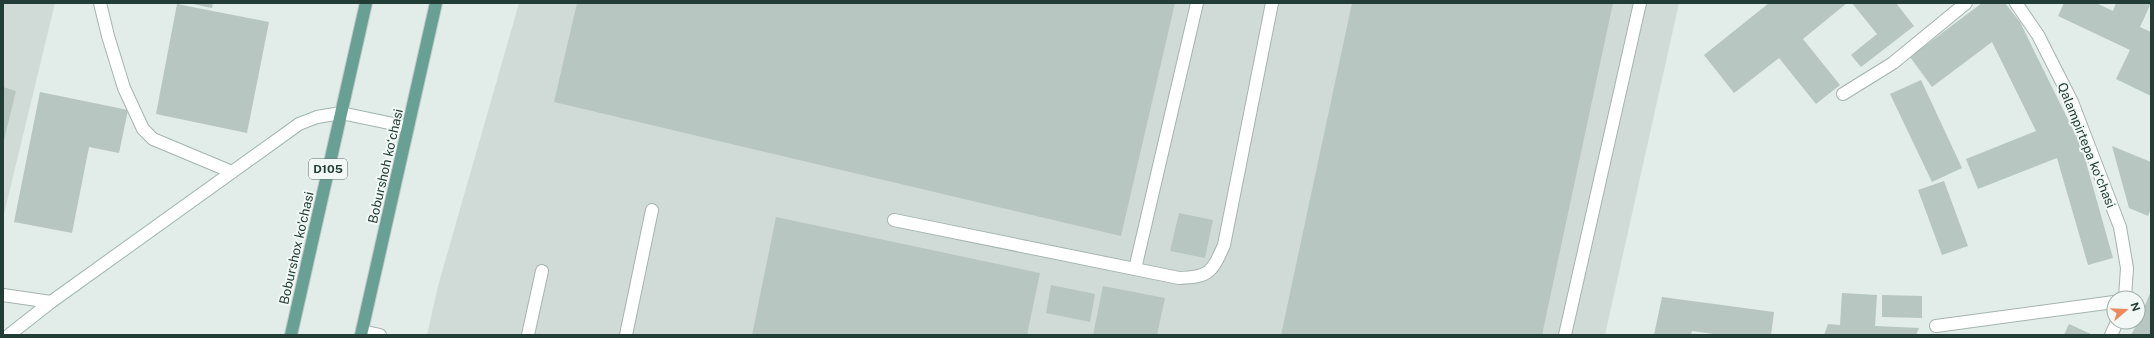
<svg xmlns="http://www.w3.org/2000/svg" width="2154" height="338" font-family="'Public Sans',sans-serif">
	<style>
		.built { fill: #d0dbd7 }
		.building { fill: #b7c6c1 }
		.lines { fill: none; stroke-linecap: round; stroke-linejoin: round }
		.service-casing { stroke: #a5b4af; stroke-width: 14 }
		.minor-casing { stroke: #a5b4af; stroke-width: 14 }
		.secondary-casing { stroke: #a0b7b0; stroke-width: 14 }
		.primary-casing { stroke: #c1c8c7; stroke-width: 14 }
		.service { stroke: #fff; stroke-width: 12 }
		.minor { stroke: #fff; stroke-width: 12 }
		.secondary { stroke: #fff; stroke-width: 12 }
		.primary { stroke: #68a094; stroke-width: 12 }
		.labels { text-anchor: middle; stroke-width: 4; stroke-linejoin: round; paint-order: stroke }
		.shield { fill: #f2f8f5; stroke: #60746f; stroke-width: 1 }
		.shield-label { font-size: 12px; font-weight: bold; fill: #223c36 }
		.street-label { font-size: 13px; fill: #223c36; stroke: #f2f8f5 }
	</style>
	<rect width="100%" height="100%" fill="#e2ece8"/>
	<g class="built">
		<path d="M3 3H55L3 218Z"/>
		<path d="M519 3H1679L1605 335H427L438 286Z"/>
	</g>
	<g class="building">
		<path d="M188 3H213L212 8Z"/>
		<path d="M577 3H1175L1121 236 554 102Z"/>
		<path d="M1352 3H1613L1542 335H1281Z"/>
		<path d="M1769 3H1847L1803 39 1840 85 1816 104 1779 58 1734 93 1704 55Z"/>
		<path d="M1852 3H1896L1914 26 1861 67 1851 55 1877 34Z"/>
		<path d="M1982 3H2005L2020 22 2082 148 2113 258 2088 265 2057 158 1978 189 1966 159 2036 131 1992 42 1932 87 1910 57Z"/>
		<path d="M2064 3H2096L2113 11 2116 3H2151L2140 27 2151 32V96L2116 79 2130 50 2058 16Z"/>
		<path d="M177 4 269 22 247 133 156 114Z"/>
		<path d="M1921 80 1962 168 1932 182 1890 94Z"/>
		<path d="M3 87 16 91 4 140H3Z"/>
		<path d="M40 92 128 110 119 153 89 147 72 233 14 222Z"/>
		<path d="M2112 146 2151 162V209L2148 216 2129 208Z"/>
		<path d="M1944 181 1968 246 1942 255 1918 190Z"/>
		<path d="M1179 213 1213 220 1205 258 1170 251Z"/>
		<path d="M776 217 1040 273 1027 335H752Z"/>
		<path d="M1051 285 1095 294 1090 322 1046 313Z"/>
		<path d="M1103 286 1165 298 1157 335H1093Z"/>
		<path d="M2151 291V335H2131L2138 322Z"/>
		<path d="M1842 293 1877 295 1875 326 1919 328 1916 335H1824L1828 324 1840 325Z"/>
		<path d="M1882 295 1922 296V318L1882 317Z"/>
		<path d="M1662 297 1774 312 1771 335H1721L1692 331 1691 335H1654Z"/>
		<path d="M2069 324 2093 335H2064Z"/>
	</g>
	<g class="lines">
		<g class="service-casing">
			<g id="service">
				<path d="M100 3 108 36 124 88 143 129 153 139 232 172"/>
				<path d="M1843 94 1893 63 1966 3"/>
				<path d="M894 220 1179 278C1210 277 1212 272 1224 245L1272 3"/>
				<path d="M1135 269 1197 3"/>
				<path d="M3 295 51 302"/>
				<path d="M1936 326 2114 302"/>
				<path d="M362 331 380 335"/>
				<path d="M528 335 542 271"/>
				<path d="M626 335 652 210"/>
				<path d="M1565 335 1640 3"/>
			</g>
		</g>
		<g class="minor-casing">
			<g id="minor">
				<path d="M2016 3 2038 35 2072 102 2120 227 2127 268 2125 298"/>
				<path d="M2111 335 2117 322"/>
			</g>
		</g>
		<g class="secondary-casing">
			<path id="secondary" d="M9 335 51 302 299 124 317 117 341 113 408 127"/>
		</g>
		<g class="primary-casing">
			<g id="primary">
				<path d="M291 335 366 3"/>
				<path d="M361 335 436 3"/>
			</g>
		</g>
		<use href="#service" class="service"/>
		<use href="#minor" class="minor"/>
		<use href="#secondary" class="secondary"/>
		<use href="#primary" class="primary"/>
	</g>
	<g class="labels">
		<rect class="shield" x="309" y="159" width="38" height="20" rx="3"/>
		<g class="shield-label">
			<text x="328" y="173">D105</text>
		</g>
		<g class="street-label">
			<text transform="translate(2087 145) rotate(68)" y="5">Qalampirtepa koʻchasi</text>
			<text transform="translate(385 166) rotate(-77)" y="5">Boburshoh koʻchasi</text>
			<text transform="translate(296 248) rotate(-77)" y="5">Boburshox ko'chasi</text>
		</g>
	</g>
	<rect width="2154" height="338" fill="none" stroke="#223c36" stroke-width="8"/>
	<g transform="translate(2126 310) rotate(71)"><circle r="19" fill="#f2f8f5" stroke="#9fada9"/>
	<path d="M0-3L7 15L0 10L-7 15Z" fill="#ed895e"/>
	<text y="-6" font-size="11" font-weight="bold" text-anchor="middle" fill="#223c36">N</text>
	</g>
</svg>
